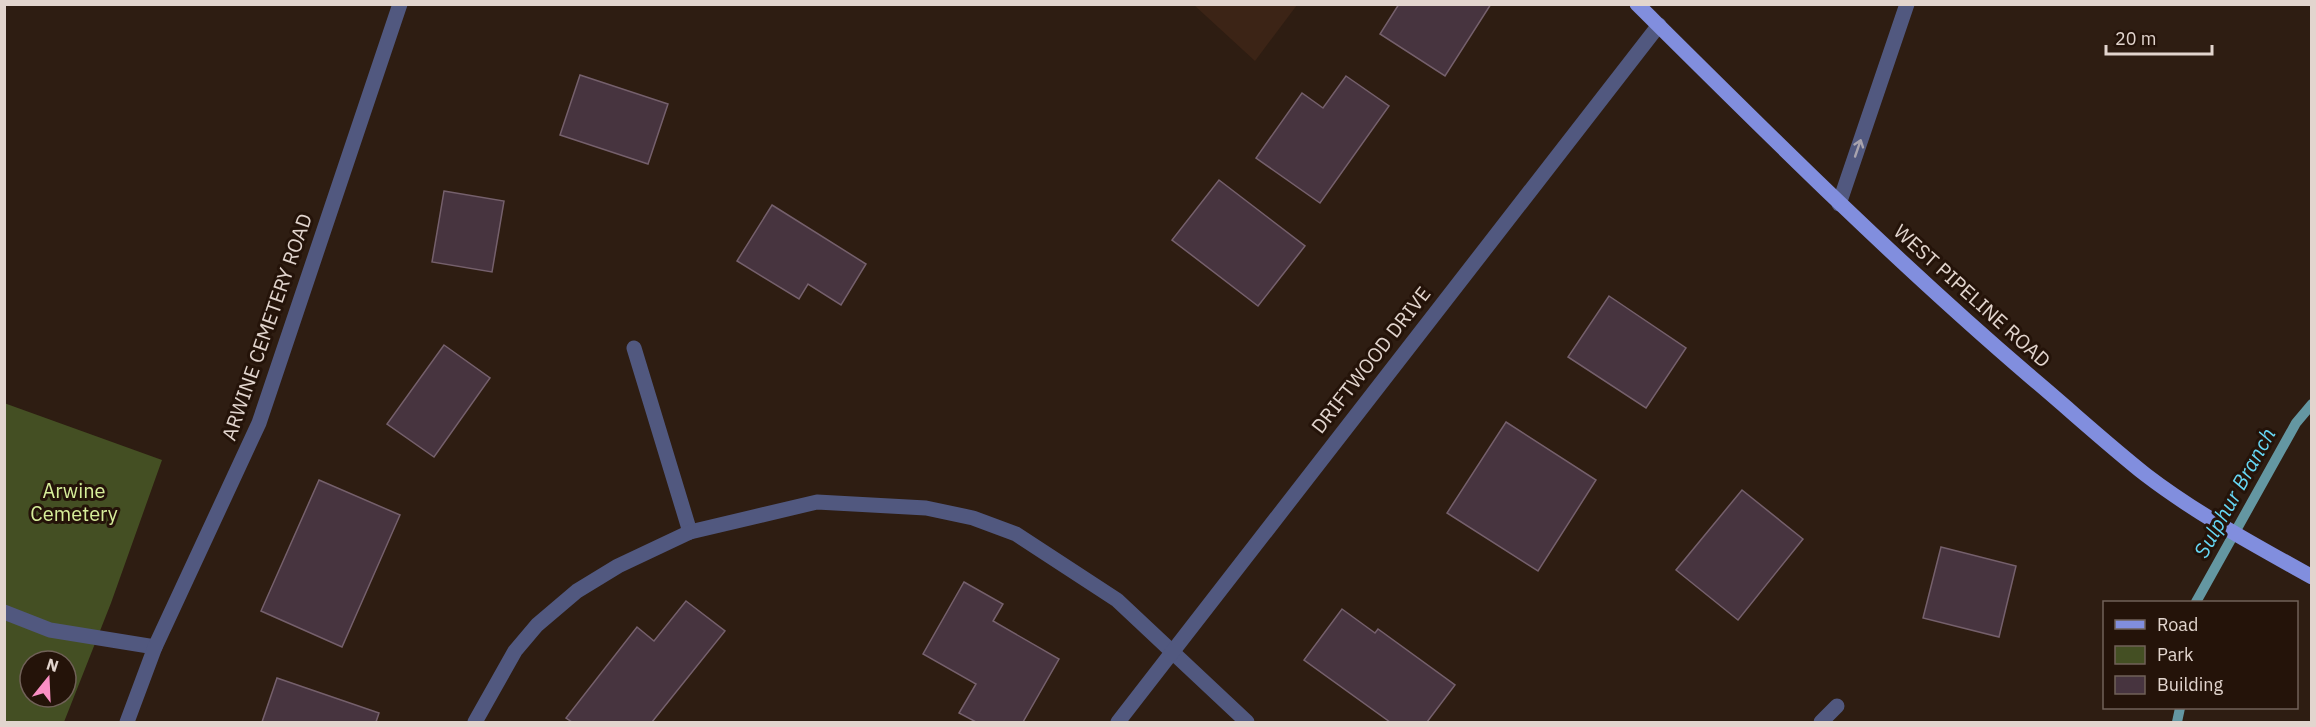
<svg xmlns="http://www.w3.org/2000/svg" width="2316" height="727" font-family="'IBM Plex Sans',sans-serif">
	<style>
		.built { fill: #3c2416 }
		.green { fill: #444f23; fill-rule: evenodd }
		.lines { fill: none; stroke-linecap: round; stroke-linejoin: round }
		.stream { stroke: #6497a2; stroke-width: 10 }
		.building { fill: #47343f; stroke: #75606c; stroke-width: 1.5 }
		.minor { stroke: #51587f; stroke-width: 15 }
		.major { stroke: #818ede; stroke-width: 15 }
		.oneway { stroke: #a8a3ae }
		.labels { text-anchor: middle; stroke-width: 6; stroke-linejoin: round; paint-order: stroke }
		.street-label { font-size: 20px; fill: #e2d5ce; stroke: #241309 }
		.park-label { font-size: 20px; fill: #d7ee9a; stroke: #241309 }
		.water-label { font-size: 21px; font-style: italic; fill: #66d7f4; stroke: #241309 }
	</style>
	<rect width="100%" height="100%" fill="#2e1d12"/>
	<path class="built" d="M1194 5H1297L1255 61Z"/>
	<path class="green" d="M4 403 162 460 111 603 64 722H5ZM30 661H66V697H30Z"/>
	<g class="lines">
		<g class="stream">
			<path d="M2196 602 2296 423 2312 404"/>
			<path d="M2177 722 2180 708"/>
		</g>
	</g>
	<g class="building">
		<path d="M1399 4H1491L1445 76 1380 34Z"/>
		<path d="M580 75 668 104 648 164 560 135Z"/>
		<path d="M1346 76 1389 106 1320 203 1256 158 1302 93 1323 108Z"/>
		<path d="M1219 180 1305 246 1258 306 1172 240Z"/>
		<path d="M444 191 504 201 492 272 432 262Z"/>
		<path d="M772 205 866 264 841 305 808 284 799 299 737 261Z"/>
		<path d="M1609 296 1686 348 1646 408 1568 357Z"/>
		<path d="M444 345 490 378 434 457 387 424Z"/>
		<path d="M1506 422 1596 480 1538 571 1447 513Z"/>
		<path d="M319 480 400 515 342 647 261 611Z"/>
		<path d="M1742 490 1803 539 1738 620 1676 570Z"/>
		<path d="M1941 547 2016 566 1999 637 1923 618Z"/>
		<path d="M964 582 1003 604 993 621 1059 659 1023 722H976L959 713 976 684 923 654Z"/>
		<path d="M686 601 725 631 652 722H572L566 718 637 627 654 641Z"/>
		<path d="M1342 609 1375 633 1378 629 1455 685 1427 722H1390L1304 660Z"/>
		<path d="M277 678 379 713 376 722H262Z"/>
	</g>
	<g class="lines">
		<g class="minor">
			<path d="M1839 204 1907 4"/>
			<path d="M634 348 690 532"/>
			<path d="M4 612 50 630 155 647"/>
			<path d="M127 722 155 647 259 423 400 4"/>
			<path d="M475 722 515 651 537 625 577 591 618 566 690 532 817 502 926 508 973 518 1016 534 1117 600 1247 722"/>
			<path d="M1118 722 1659 25"/>
			<path d="M1821 722 1837 706"/>
		</g>
		<path class="major" d="M1637 4C1766 132 1894 260 2032 378 2070 410 2107 444 2146 475 2197 514 2255 545 2312 577"/>
	</g>
	<defs><path id="oneway-shaft" d="M-6 0H5M1.5-3L5.5 0L1.5 3" fill="none" stroke-width="1.6" stroke-linecap="round" stroke-linejoin="round" transform="scale(1.5)"/></defs>
	<use class="oneway" href="#oneway-shaft" transform="translate(1858 148) rotate(-71)"/>
	<g class="labels">
		<g class="street-label">
			<text transform="translate(1972 296) rotate(42)" y="7">WEST PIPELINE ROAD</text>
			<text transform="translate(267 327) rotate(-71)" y="7">ARWINE CEMETERY ROAD</text>
			<text transform="translate(1371 360) rotate(-52)" y="7">DRIFTWOOD DRIVE</text>
		</g>
		<g class="park-label">
			<text x="74" y="498">Arwine<tspan x="74" dy="23">Cemetery</tspan></text>
		</g>
		<g class="water-label">
			<text transform="translate(2235 493) rotate(-61)" y="7">Sulphur Branch</text>
		</g>
	</g>
	<rect width="2316" height="727" fill="none" stroke="#e2d5ce" stroke-width="12"/>
	<rect x="2103" y="601" width="195" height="108" fill="#241309" stroke="#706158" stroke-width="1.5"/>
	<rect x="2115" y="620" width="30" height="9" fill="#818ede" stroke="#706158" stroke-width="1.5"/>
	<text x="2157" y="631" font-size="18" fill="#e2d5ce">Road</text>
	<rect x="2115" y="646" width="30" height="18" fill="#444f23" stroke="#706158" stroke-width="1.5"/>
	<text x="2157" y="661" font-size="18" fill="#e2d5ce">Park</text>
	<rect x="2115" y="676" width="30" height="18" fill="#47343f" stroke="#706158" stroke-width="1.5"/>
	<text x="2157" y="691" font-size="18" fill="#e2d5ce">Building</text>
	<g transform="translate(48 679) rotate(18)"><circle r="28" fill="#241309" stroke="#706158" stroke-width="1.5"/>
	<path d="M0-4.5L10 22L0 15L-10 22Z" fill="#fb8fc4"/>
	<text y="-9" font-size="16" font-weight="bold" text-anchor="middle" fill="#e2d5ce">N</text>
	</g>
	<path d="M2106 45v9h106v-9" fill="none" stroke="#e2d5ce" stroke-width="3"/>
	<text x="2115" y="45" font-size="18" fill="#e2d5ce" stroke="#241309" stroke-width="4.5" paint-order="stroke">20 m</text>
</svg>
